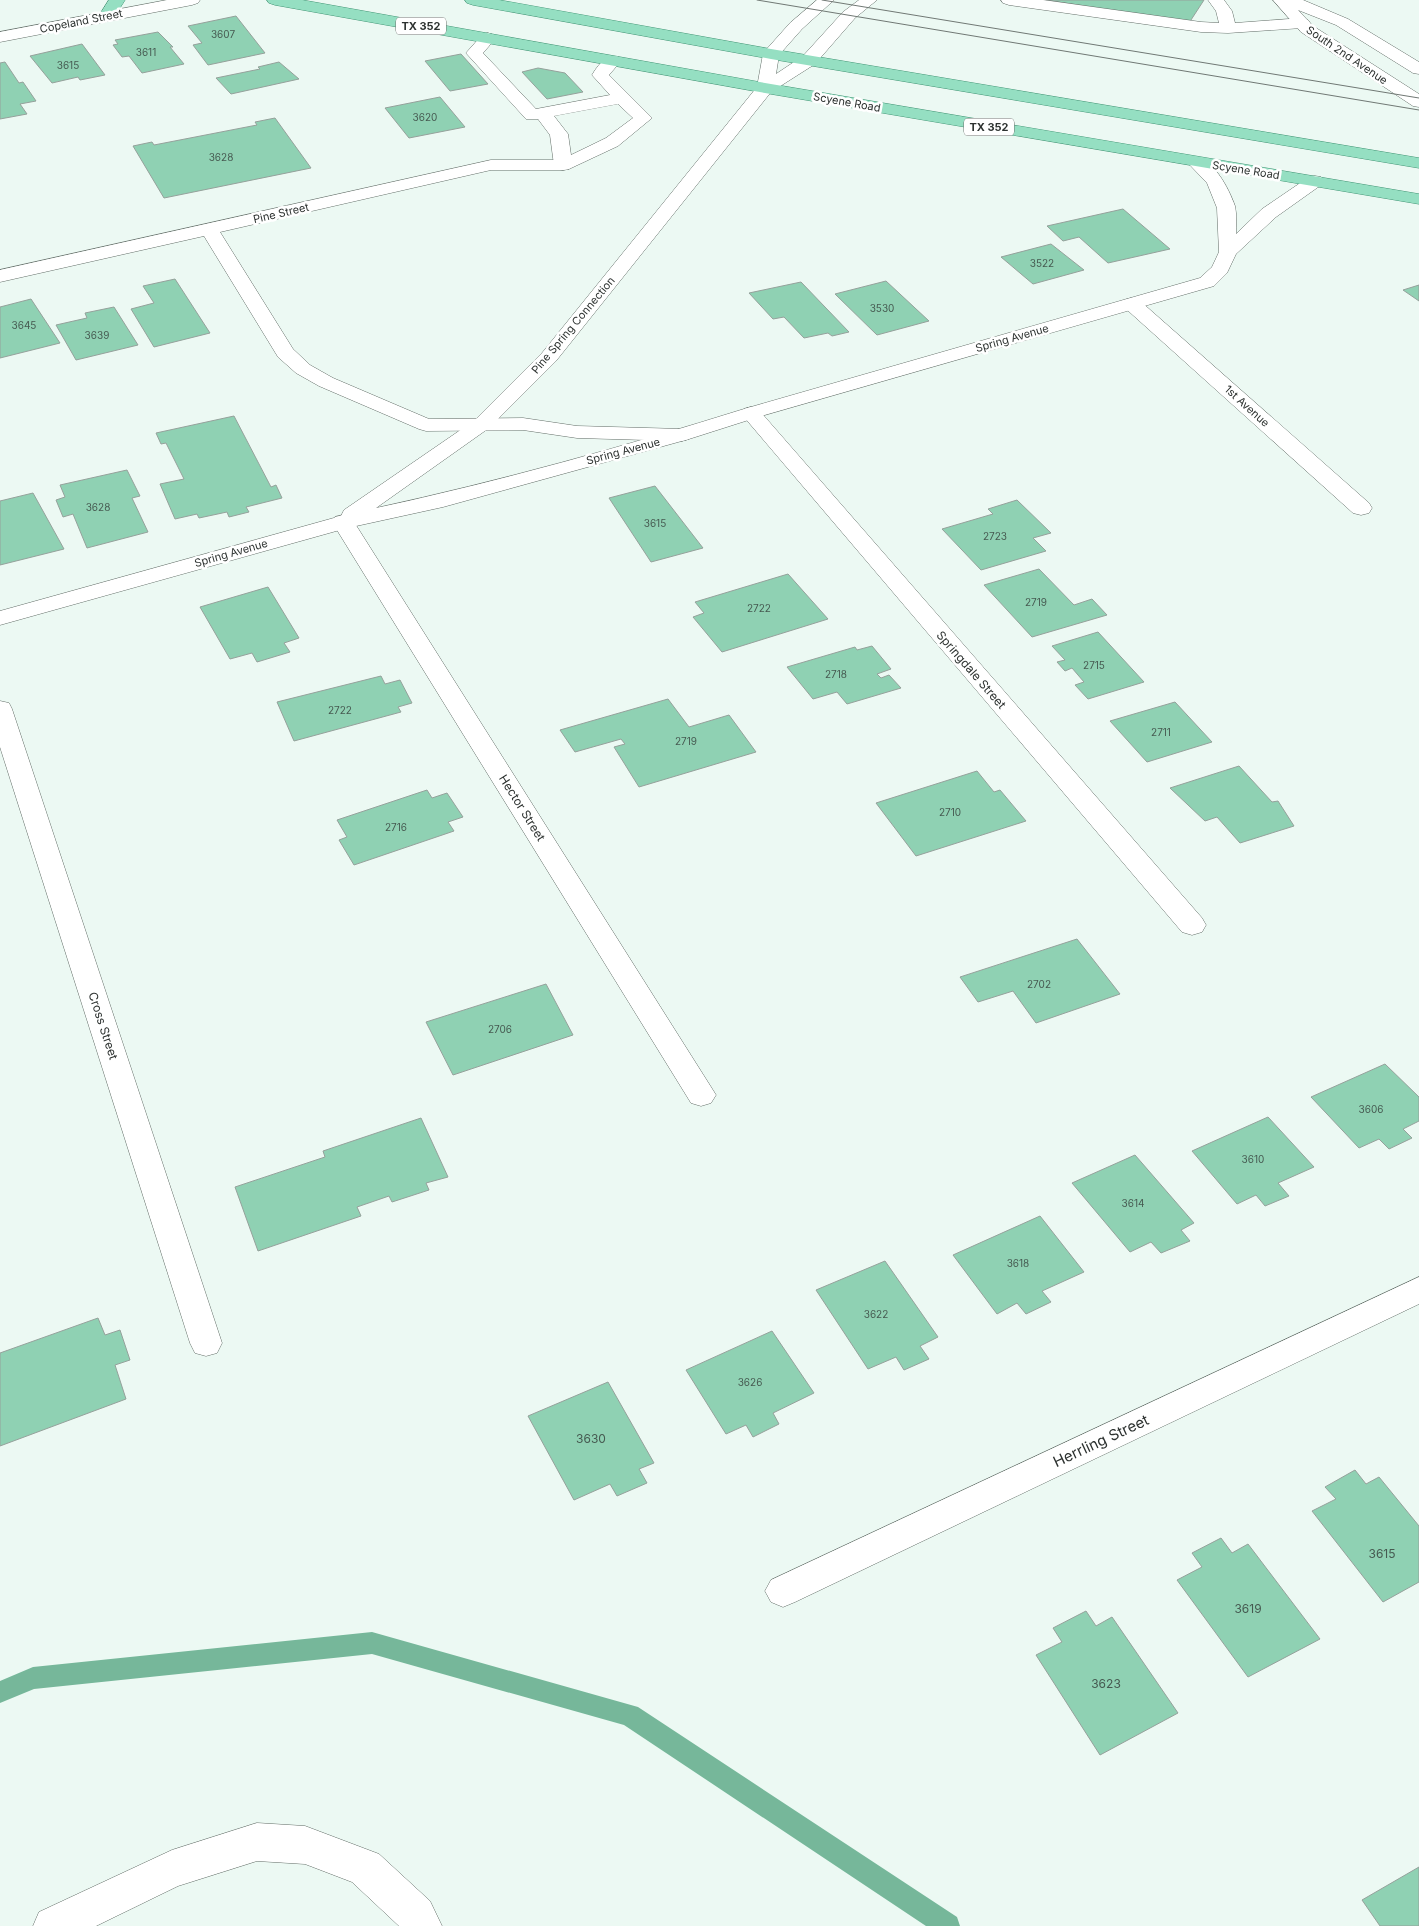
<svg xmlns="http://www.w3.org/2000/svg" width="1419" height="1926" font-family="Inter,sans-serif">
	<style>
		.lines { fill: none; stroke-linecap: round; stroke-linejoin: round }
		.stream { fill: #76b79a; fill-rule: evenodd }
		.building { fill: #8fd1b3; stroke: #95a19b }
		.lane-casing { stroke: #636e68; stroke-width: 1 }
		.street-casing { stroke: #636e68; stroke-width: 1 }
		.secondary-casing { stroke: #636e68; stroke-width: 1 }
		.primary-casing { stroke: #429575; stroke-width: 1 }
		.lane { fill: #fff; fill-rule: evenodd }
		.street { fill: #fff; fill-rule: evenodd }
		.secondary { fill: #fff; fill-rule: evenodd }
		.primary { fill: #95dfc2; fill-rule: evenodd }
		.tram { stroke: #707874; stroke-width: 1 }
		.labels { text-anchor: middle; stroke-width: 5; stroke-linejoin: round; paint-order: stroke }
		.number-label { font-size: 10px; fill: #465a51 }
		.far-street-label { font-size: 11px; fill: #2d3230; stroke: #fff }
		.shield { fill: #fff; stroke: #6c706e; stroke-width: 1 }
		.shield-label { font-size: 11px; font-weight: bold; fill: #2d3230 }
		.street-label { font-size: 12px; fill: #2d3230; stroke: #fff }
		.near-number-label { font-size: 12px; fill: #465a51 }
		.near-street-label { font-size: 15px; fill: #2d3230; stroke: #fff }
	</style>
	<rect width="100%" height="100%" fill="#ecf9f3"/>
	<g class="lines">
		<path class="stream" d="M372 1632 638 1707 957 1917 960 1926H926L624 1725 372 1654 34 1689 0 1703V1681L33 1667Z"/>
	</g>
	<g class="building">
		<path d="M1046 0H1204L1189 23Z"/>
		<path d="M236 16 265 53 208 65 193 45 202 43 188 26Z"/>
		<path d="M158 32 173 47H170L184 64 142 73 129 56 122 57 113 45 118 44 115 40Z"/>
		<path d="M82 44 105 75 80 80 78 77 52 83 30 56Z"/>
		<path d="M461 54 488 84 450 91 425 61Z"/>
		<path d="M5 62 19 83 23 82 36 101 20 104 27 114 0 119V63Z"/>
		<path d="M279 62 299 79 231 94 216 78 260 69 258 67Z"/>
		<path d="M538 68 565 73 583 92 547 99 522 72Z"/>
		<path d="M440 97 465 127 409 138 385 108Z"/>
		<path d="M275 118 311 168 164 198 133 146 152 142 154 145 257 125 255 122Z"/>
		<path d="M1123 209 1170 249 1108 263 1079 237 1063 241 1047 226Z"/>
		<path d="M1051 244 1084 270 1033 284 1001 257Z"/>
		<path d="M175 279 210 333 154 347 131 309 154 303 143 286Z"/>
		<path d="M886 281 929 321 877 335 835 294Z"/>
		<path d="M801 282 849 332 832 336 828 333 804 338 784 317 773 319 749 293Z"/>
		<path d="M1419 285V301L1403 290Z"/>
		<path d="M31 299 60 343 0 358V307Z"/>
		<path d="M114 307 138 345 76 360 56 325 87 318 85 313Z"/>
		<path d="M234 416 271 487 276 485 282 498 246 507 249 512 229 517 227 512 199 518 197 514 175 519 160 484 184 479 166 443 161 444 156 433Z"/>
		<path d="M127 470 140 496 132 498 148 532 87 548 73 514 63 517 56 500 65 497 60 485Z"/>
		<path d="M655 486 703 548 651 562 609 498Z"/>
		<path d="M33 493 64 549 0 565V501Z"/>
		<path d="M1017 500 1051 533 1033 538 1046 551 981 570 942 529 993 514 988 509Z"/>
		<path d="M1039 569 1074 605 1092 599 1107 615 1032 637 984 585Z"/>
		<path d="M788 574 828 619 722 652 693 617 704 613 695 602Z"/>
		<path d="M268 587 299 638 284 643 290 652 257 662 252 653 230 659 200 607Z"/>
		<path d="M1098 632 1144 682 1088 699 1075 685 1084 682 1072 668 1065 671 1057 662 1065 660 1052 646Z"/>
		<path d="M872 646 891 669 877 674 881 678 889 675 901 688 847 704 837 692 813 699 787 667 855 647 857 650Z"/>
		<path d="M381 676 385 684 400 680 412 703 398 707 401 712 294 741 277 702Z"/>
		<path d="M668 699 689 727 729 715 756 752 639 787 614 747 625 744 621 739 575 752 560 730Z"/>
		<path d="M1175 702 1212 742 1147 762 1110 721Z"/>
		<path d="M1239 766 1272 802 1278 801 1294 826 1240 843 1217 817 1205 821 1170 788Z"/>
		<path d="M977 771 994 792 1000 790 1026 821 916 856 876 803Z"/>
		<path d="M427 790 432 798 447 793 463 817 448 822 454 831 354 865 339 840 347 837 337 820Z"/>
		<path d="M1077 939 1120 994 1036 1023 1013 991 978 1002 960 977Z"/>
		<path d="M546 984 573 1035 453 1075 426 1022Z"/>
		<path d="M1385 1064 1419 1097V1121L1403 1129 1412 1138 1389 1149 1379 1139 1359 1148 1311 1097Z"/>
		<path d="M1268 1117 1314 1167 1278 1183 1289 1196 1265 1206 1256 1195 1237 1204 1192 1151Z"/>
		<path d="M421 1118 448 1177 426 1183 429 1190 392 1202 389 1196 357 1207 361 1216 258 1251 235 1187 325 1157 323 1151Z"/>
		<path d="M1135 1155 1194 1223 1181 1230 1190 1241 1161 1253 1151 1242 1130 1252 1072 1183Z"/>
		<path d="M1040 1216 1084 1272 1042 1291 1051 1302 1026 1314 1017 1303 997 1314 953 1255Z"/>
		<path d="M885 1261 938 1337 920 1346 929 1359 904 1370 896 1357 868 1369 816 1290Z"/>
		<path d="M98 1318 105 1335 120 1330 130 1360 115 1365 126 1399 0 1446V1353Z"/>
		<path d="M772 1331 814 1393 773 1413 779 1424 753 1437 746 1425 726 1434 686 1370Z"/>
		<path d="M608 1382 654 1463 639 1469 647 1483 617 1496 610 1484 574 1500 528 1416Z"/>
		<path d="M1355 1470 1366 1484 1379 1477 1419 1526V1582L1383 1602 1312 1511 1336 1499 1325 1487Z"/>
		<path d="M1221 1538 1232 1553 1248 1544 1320 1639 1248 1677 1177 1580 1202 1567 1192 1553Z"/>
		<path d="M1086 1611 1096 1626 1112 1617 1178 1713 1100 1755 1036 1655 1062 1642 1053 1628Z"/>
		<path d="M1419 1867V1926H1380L1362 1900Z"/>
	</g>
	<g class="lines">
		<g class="lane-casing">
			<g id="lane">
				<path d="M1001 0H1043L1201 22 1219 23 1216 11 1208 0H1224L1232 11 1235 23 1302 18 1308 20 1310 23 1308 26 1302 28 1228 33 1201 32 1009 5 1003 3Z"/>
				<path d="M488 33 494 35 496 38 483 53 536 109 610 95 592 75C598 65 606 54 619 57L621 61 609 75 652 118 618 146 569 169 563 170 557 169 554 165 550 135 538 119H526L466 53 482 35ZM618 104 633 118 606 138 571 155 568 134 554 116Z"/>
			</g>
		</g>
		<g class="street-casing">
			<g id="street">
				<path d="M167 0H200L198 3 192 5 0 42V32Z"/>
				<path d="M491 160H563L569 161 572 165 569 169 563 170H491L220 232 293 349 310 365 333 378 429 419 523 418 577 426 682 429 689 431 693 435 689 439 682 441 577 438 523 430 426 431 419 429 319 386 296 373 278 357 204 236 0 282V270Z"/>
				<path d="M1132 298 1139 300 1369 503 1372 508 1369 513 1361 515 1353 513 1125 308 1122 304 1125 300Z"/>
				<path d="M751 407 758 409 1202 918 1206 925 1202 932 1192 935 1182 932 744 417 741 413 744 409Z"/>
				<path d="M343 515 351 517 354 522 711 1087 716 1095 711 1103 701 1106 691 1103 332 522 335 517Z"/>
				<path d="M0 701 9 703 12 709 222 1343 217 1353 206 1356 195 1353 190 1343 0 747Z"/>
				<path d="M1419 1277V1304L795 1602 783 1607 771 1602 765 1591 771 1580Z"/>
				<path d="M257 1823 305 1826 379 1854 430 1901 442 1926H399L352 1882 305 1864 257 1861 178 1886 96 1926H33L39 1912 172 1850Z"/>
			</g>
		</g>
		<g class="secondary-casing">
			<g id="secondary">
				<path d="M817 0H834L802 29 779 55 776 74 803 56 843 12 859 0H877L855 18 815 64 771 92 556 361 489 428 376 508C500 481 623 447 744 409L1200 278 1212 267 1219 252 1217 208 1207 183 1188 163 1191 159C1212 154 1229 189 1235 206 1237 215 1236 225 1236 234L1262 209 1309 177 1315 176 1321 177 1324 181 1321 185 1276 217 1236 254 1227 273 1214 286 758 417 689 439 443 507 347 528 0 625V611L341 516 344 510 475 420 542 353 757 87 763 54 765 51 790 23Z"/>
				<path d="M1273 0H1303L1348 19 1419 62V74L1413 73 1336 25 1298 10 1313 26 1419 94V107L1413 106 1301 32Z"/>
			</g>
		</g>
		<g class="primary-casing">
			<g id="primary">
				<path d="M109 0H125L113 19H101L99 16Z"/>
				<path d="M267 0H302L765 83 1419 194V204L765 93 275 5 269 3Z"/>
				<path d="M465 0H499L771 49 1419 158V168L771 59 473 5 467 3Z"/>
			</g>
		</g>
		<use href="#lane" class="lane"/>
		<use href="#street" class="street"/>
		<use href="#secondary" class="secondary"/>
		<use href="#primary" class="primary"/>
		<g class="tram">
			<path d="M757 0 1419 110"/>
			<path d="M822 0 1419 98"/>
		</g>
	</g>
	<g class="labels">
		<g class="number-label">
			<text x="223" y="38">3607</text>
			<text x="146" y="56">3611</text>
			<text x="68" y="69">3615</text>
			<text x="425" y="121">3620</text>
			<text x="221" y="161">3628</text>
			<text x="1042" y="267">3522</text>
			<text x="882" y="312">3530</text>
			<text x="24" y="329">3645</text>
			<text x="97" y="339">3639</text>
			<text x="98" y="511">3628</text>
			<text x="655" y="527">3615</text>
			<text x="995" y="540">2723</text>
			<text x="1036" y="606">2719</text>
			<text x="759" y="612">2722</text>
			<text x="1094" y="669">2715</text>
			<text x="836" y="678">2718</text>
			<text x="340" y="714">2722</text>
			<text x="1161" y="736">2711</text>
			<text x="686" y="745">2719</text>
			<text x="950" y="816">2710</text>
			<text x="396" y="831">2716</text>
			<text x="1039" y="988">2702</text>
			<text x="500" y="1033">2706</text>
			<text x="1371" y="1113">3606</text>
			<text x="1253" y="1163">3610</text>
			<text x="1133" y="1207">3614</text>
			<text x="1018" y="1267">3618</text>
			<text x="876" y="1318">3622</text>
			<text x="750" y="1386">3626</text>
		</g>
		<g class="far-street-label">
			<text transform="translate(81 21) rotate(-11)" y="4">Copeland Street</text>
			<text transform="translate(1347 55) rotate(34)" y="4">South 2nd Avenue</text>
			<text transform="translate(847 102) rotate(10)" y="4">Scyene Road</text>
			<text transform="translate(1246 170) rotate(9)" y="4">Scyene Road</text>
			<text transform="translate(281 213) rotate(-13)" y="4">Pine Street</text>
			<text transform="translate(573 325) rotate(-50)" y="4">Pine Spring Connection</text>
			<text transform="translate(1012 338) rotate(-16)" y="4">Spring Avenue</text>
			<text transform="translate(1247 406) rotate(42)" y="4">1st Avenue</text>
			<text transform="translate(623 451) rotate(-15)" y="4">Spring Avenue</text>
			<text transform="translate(231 553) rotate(-16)" y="4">Spring Avenue</text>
		</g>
		<g class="shield">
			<rect x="396" y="17.5" width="50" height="17" rx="4"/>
			<rect x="964" y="118.5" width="50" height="17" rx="4"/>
		</g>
		<g class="shield-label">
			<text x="421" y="30">TX 352</text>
			<text x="989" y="131">TX 352</text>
		</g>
		<g class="street-label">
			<text transform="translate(971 670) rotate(49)" y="4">Springdale Street</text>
			<text transform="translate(522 808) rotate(58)" y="4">Hector Street</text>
			<text transform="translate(103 1026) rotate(72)" y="4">Cross Street</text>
		</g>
		<g class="near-number-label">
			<text x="591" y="1443">3630</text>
			<text x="1382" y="1558">3615</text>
			<text x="1248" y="1613">3619</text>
			<text x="1106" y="1688">3623</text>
		</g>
		<g class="near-street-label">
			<text transform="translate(1101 1441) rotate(-25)" y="5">Herrling Street</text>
		</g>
	</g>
</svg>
